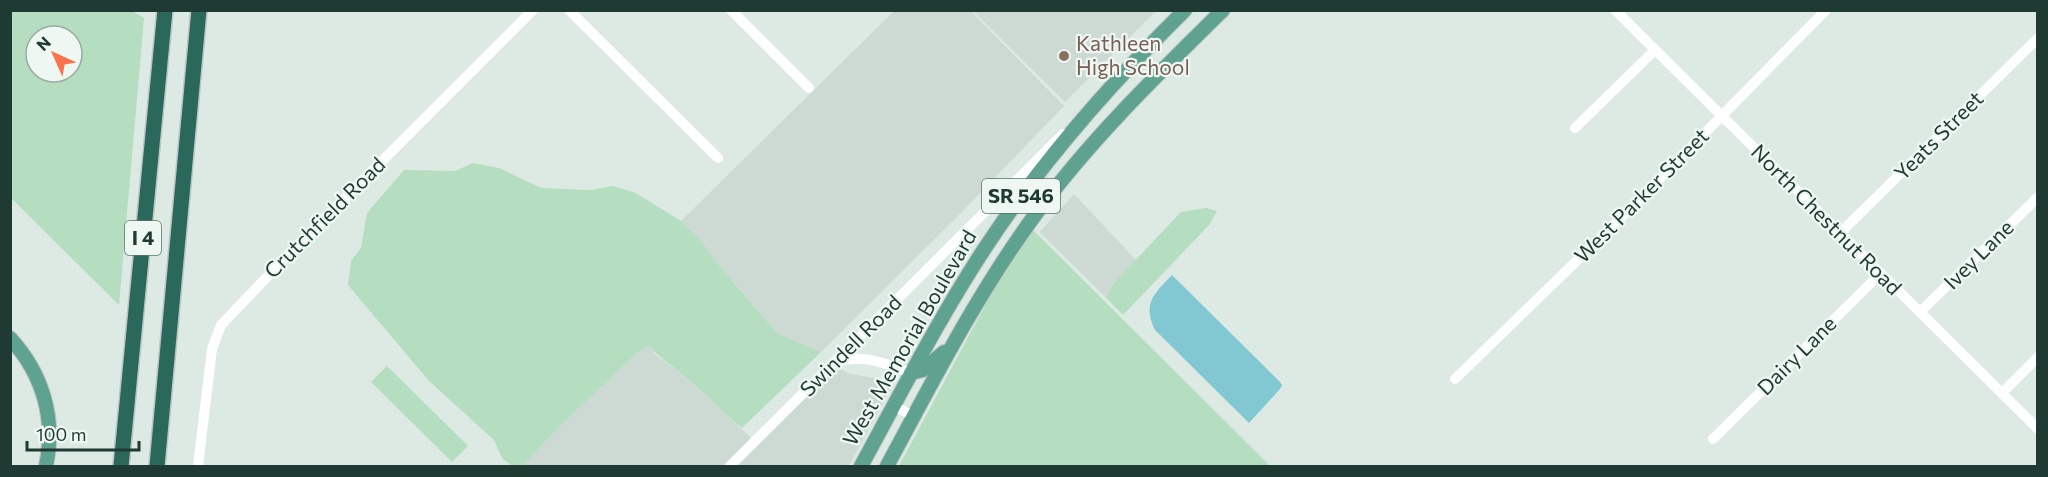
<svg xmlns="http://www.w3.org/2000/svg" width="2048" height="477" font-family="Commissioner,sans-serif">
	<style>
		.built { fill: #ccdad3 }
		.green { fill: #b5ddbf; fill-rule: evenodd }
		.water { fill: #82c8d3 }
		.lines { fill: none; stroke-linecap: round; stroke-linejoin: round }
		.major-casing { stroke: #bcc4c2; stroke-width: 16 }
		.highway-casing { stroke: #bcc4c2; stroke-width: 18 }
		.minor { stroke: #fff; stroke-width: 10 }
		.major { stroke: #5fa290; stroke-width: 14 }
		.highway { stroke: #29685a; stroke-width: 15 }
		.education-dot { fill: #8d6e63; stroke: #eef7f2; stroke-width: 2 }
		.labels { text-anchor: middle; stroke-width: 4.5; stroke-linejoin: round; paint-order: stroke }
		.shield { fill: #eef7f2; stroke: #5c736c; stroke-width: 1.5 }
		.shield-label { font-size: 20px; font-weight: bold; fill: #1e3a32 }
		.education-label { font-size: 21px; fill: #785e54; stroke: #eef7f2; text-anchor: start }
		.street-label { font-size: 21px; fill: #1e3a32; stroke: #eef7f2 }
	</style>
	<rect width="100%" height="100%" fill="#ddeae4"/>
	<g class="built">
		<path d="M894 11H971L1064 106 959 215 821 352 777 333 721 268 704 245 681 221Z"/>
		<path d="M973 11H1156L1065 102Z"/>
		<path d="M1074 194 1136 260 1113 284 1106 298 1040 232Z"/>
		<path d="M649 346 656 355 690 381 751 438 723 466H522L564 422 637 353Z"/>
		<path d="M838 366 847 373 894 382 849 466H736Z"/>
	</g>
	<g class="green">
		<path d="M10 11H132L144 18 119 305 11 198ZM36 36H72V72H36Z"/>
		<path d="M473 163 499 168 541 188 591 190 612 186 634 192 681 221 704 245 721 268 777 333 821 352 742 428C723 413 707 395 689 380 675 368 661 359 649 346L637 353 564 422 522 466H512L502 458 494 440 429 381 348 285 351 261 361 248 367 213 404 170 455 171Z"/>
		<path d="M1206 208 1217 211 1209 225 1123 315 1106 298 1113 284 1181 212Z"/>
		<path d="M1032 229 1270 466H899L995 287Z"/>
		<path d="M387 366 468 446 452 462 371 382Z"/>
	</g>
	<path class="water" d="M1172 275 1280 382 1282 385 1280 389 1249 423 1155 330C1142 303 1154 294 1172 275Z"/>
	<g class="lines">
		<g class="major-casing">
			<g id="major">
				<path d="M10 338C43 374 56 419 46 466"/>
				<path d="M911 373 923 370 944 352"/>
				<path d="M861 466C901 393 939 318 985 248 1042 161 1111 83 1185 10"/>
				<path d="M887 466C933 381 977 294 1035 215 1090 140 1156 76 1223 10"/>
			</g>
		</g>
		<g class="highway-casing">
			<g id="highway">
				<path d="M121 466 165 10"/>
				<path d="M157 466 199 10"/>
			</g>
		</g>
		<g class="minor">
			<path d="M569 10 718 158"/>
			<path d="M731 10 809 88"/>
			<path d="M1615 10 2038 429"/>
			<path d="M1575 128 1655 50"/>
			<path d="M1840 233 2038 38"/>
			<path d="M1920 312 2038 197"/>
			<path d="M836 362C863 353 886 364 911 373"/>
			<path d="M1455 379 1628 211 1826 10"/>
			<path d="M2002 393 2038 357"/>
			<path d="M893 406 914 416"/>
			<path d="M1713 439 1881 273"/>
			<path d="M198 466 212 349 221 325 289 254 533 10"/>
			<path d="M730 466 1063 134"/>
		</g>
		<use href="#major" class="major"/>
		<use href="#highway" class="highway"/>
	</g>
	<circle class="education-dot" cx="1064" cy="56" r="6"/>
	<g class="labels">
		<g class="shield">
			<rect x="982" y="179" width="78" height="34" rx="4.5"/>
			<rect x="125" y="221" width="36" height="34" rx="4.5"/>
		</g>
		<g class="shield-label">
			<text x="1021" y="203">SR 546</text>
			<text x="143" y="245">I 4</text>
		</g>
		<g class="education-label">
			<text x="1076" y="51">Kathleen<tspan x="1076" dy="24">High School</tspan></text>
		</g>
		<g class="street-label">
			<text transform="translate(1939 136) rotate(-45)" y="7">Yeats Street</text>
			<text transform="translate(1642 196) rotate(-45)" y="7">West Parker Street</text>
			<text transform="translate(325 218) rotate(-45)" y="7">Crutchfield Road</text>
			<text transform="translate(1826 220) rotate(45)" y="7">North Chestnut Road</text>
			<text transform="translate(1979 255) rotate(-45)" y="7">Ivey Lane</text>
			<text transform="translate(910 338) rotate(-60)" y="7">West Memorial Boulevard</text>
			<text transform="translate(851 346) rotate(-45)" y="7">Swindell Road</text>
			<text transform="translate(1797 356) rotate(-45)" y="7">Dairy Lane</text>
		</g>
	</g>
	<rect width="2048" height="477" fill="none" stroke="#1e3a32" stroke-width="24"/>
	<g transform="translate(54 54) rotate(315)"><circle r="28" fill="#eef7f2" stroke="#9baba5" stroke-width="1.5"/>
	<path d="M0-4.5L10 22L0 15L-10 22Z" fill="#f9744d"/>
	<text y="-9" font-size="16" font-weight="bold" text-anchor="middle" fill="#1e3a32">N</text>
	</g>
	<path d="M27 441v9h112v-9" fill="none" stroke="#1e3a32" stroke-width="3"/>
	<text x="36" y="441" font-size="18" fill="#1e3a32" stroke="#eef7f2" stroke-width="4.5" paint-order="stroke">100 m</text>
</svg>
